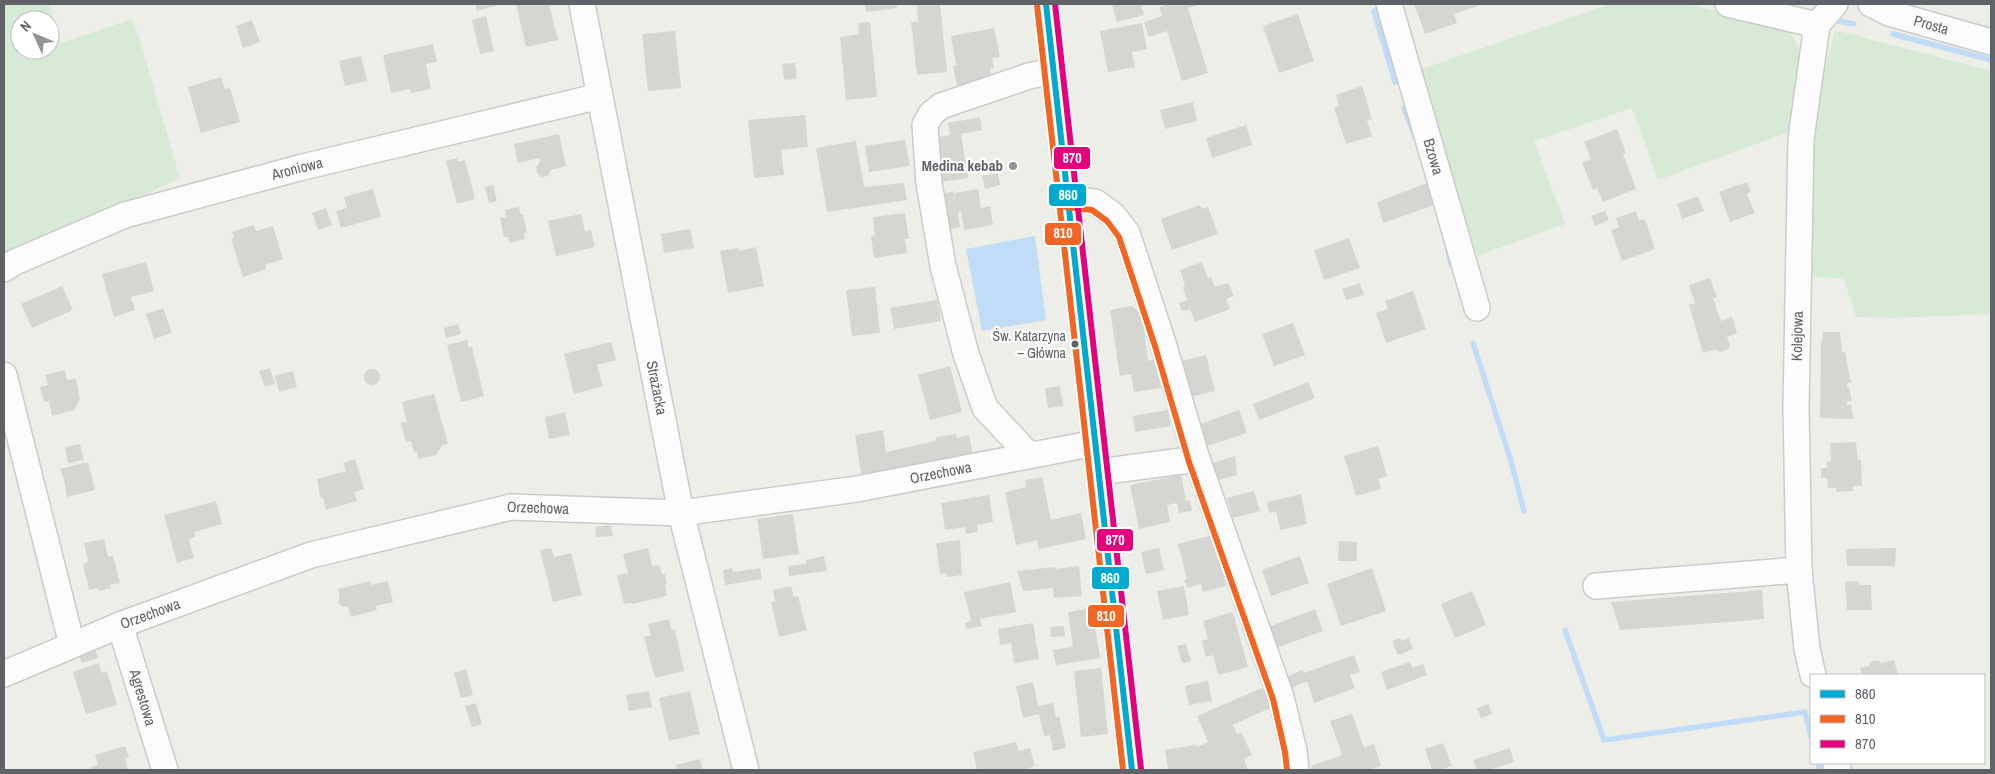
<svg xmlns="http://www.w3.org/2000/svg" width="1995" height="774" font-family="'Archivo Narrow',sans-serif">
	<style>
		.green { fill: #d7ead6; fill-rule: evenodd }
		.water { fill: #c0dcf6 }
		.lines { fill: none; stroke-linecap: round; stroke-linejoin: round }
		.stream { stroke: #c0dcf6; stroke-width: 5.5 }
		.building { fill: #d5d5d2 }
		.minor-casing { stroke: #cbcbcb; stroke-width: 28 }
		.minor { stroke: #fcfcfc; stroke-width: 25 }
		.bus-1-casing { stroke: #fff; stroke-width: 10 }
		.bus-2-casing { stroke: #fff; stroke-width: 10 }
		.bus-3-casing { stroke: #fff; stroke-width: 10 }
		.bus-1 { stroke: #00a9ce; stroke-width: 6 }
		.bus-2 { stroke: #f26522; stroke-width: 6 }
		.bus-3 { stroke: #e5007d; stroke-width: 6 }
		.poi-dot { fill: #919394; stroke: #fff; stroke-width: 2 }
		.bus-dot { fill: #5f6267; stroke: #fff; stroke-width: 2 }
		.labels { text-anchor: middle; stroke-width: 4.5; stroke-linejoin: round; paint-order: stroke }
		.bus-label { font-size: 14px; fill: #5f6267; stroke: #fff; text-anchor: end }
		.street-label { font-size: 15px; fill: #5f6267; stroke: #fff }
		.poi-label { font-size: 15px; font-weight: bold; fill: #5f6267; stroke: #fff; text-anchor: end }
		.line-badge { stroke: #fff; stroke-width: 2 }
		.badge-label { font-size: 14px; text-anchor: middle; font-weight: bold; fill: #fff }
	</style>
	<rect width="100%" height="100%" fill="#eeeee9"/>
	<g class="green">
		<path d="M4 4H49L61 43 132 19 139 37 180 178 4 260ZM20 20H50V50H20Z"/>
		<path d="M1610 4H1687L1788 27 1800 50 1789 132 1658 180 1632 108 1534 141 1565 224 1477 256 1419 70Z"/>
		<path d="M1835 30 1991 71V314L1894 318 1856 317 1844 279 1805 276 1811 124Z"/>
	</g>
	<path class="water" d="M1035 236 1046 320 982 331 966 249Z"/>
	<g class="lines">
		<g class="stream">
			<path d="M1374 11 1395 82"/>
			<path d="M1838 21 1854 24"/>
			<path d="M1893 34 1991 60"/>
			<path d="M1404 108 1416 139"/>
			<path d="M1448 251 1451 264"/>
			<path d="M1473 343 1511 461 1524 511"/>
			<path d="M1565 630 1604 740 1805 712 1811 737"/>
			<path d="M1818 763 1820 770"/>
		</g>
	</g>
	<g class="building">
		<path d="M475 4H502L477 11Z"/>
		<path d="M516 4H549L558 40 526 47Z"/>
		<path d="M865 4H896L897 8 866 12Z"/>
		<path d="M917 4H940L947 72 917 75 911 22 925 21H918Z"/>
		<path d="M1112 4H1141L1144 15 1117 22Z"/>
		<path d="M1169 4H1200L1188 8 1208 73 1182 81 1167 31 1149 37 1144 22 1162 16 1159 7Z"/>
		<path d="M1414 4H1477L1478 6 1454 14 1457 23 1425 34Z"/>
		<path d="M1298 14 1314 61 1279 73 1263 26Z"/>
		<path d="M486 16 494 51 480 54 472 20Z"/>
		<path d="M252 20 260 42 243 48 236 26Z"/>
		<path d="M870 22 877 97 846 100 840 37 859 34 858 23Z"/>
		<path d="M1142 23 1147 49 1132 52 1135 67 1108 72 1100 31Z"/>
		<path d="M994 28 1000 57 992 58 994 68 990 69 992 79 957 86 953 66 956 65 951 36Z"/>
		<path d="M675 31 681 88 648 91 642 34Z"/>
		<path d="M433 44 437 62 426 64 431 89 411 93 410 89 391 93 383 55Z"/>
		<path d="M361 56 367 81 345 86 339 61Z"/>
		<path d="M795 63 797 79 784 80 782 64Z"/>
		<path d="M221 77 225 89 230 88 240 122 201 133 188 87Z"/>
		<path d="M1362 86 1372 119 1367 121 1372 136 1346 144 1334 108 1339 106 1336 95Z"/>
		<path d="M1193 102 1197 121 1165 129 1160 110Z"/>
		<path d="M805 115 808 147 781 150 784 175 754 178 748 120Z"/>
		<path d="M980 117 982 130 961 134 968 178 941 182 934 138 950 135 948 123Z"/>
		<path d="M1246 125 1252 145 1212 158 1206 138Z"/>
		<path d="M1617 129 1626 153 1623 154 1636 189 1603 202 1597 188 1593 190 1582 162 1591 159 1584 142Z"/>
		<path d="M559 134 566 166 551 170 548 176 542 177 537 173 536 167 540 162 539 158 518 163 514 144Z"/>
		<path d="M905 140 910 166 869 172 865 146Z"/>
		<path d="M856 141 864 187 904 183 907 200 827 212 816 148Z"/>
		<path d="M457 158 458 162 465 160 475 199 457 204 446 161Z"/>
		<path d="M998 173 1000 185 985 189 982 176Z"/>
		<path d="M1747 182 1751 192 1747 194 1755 213 1730 222 1719 192Z"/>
		<path d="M1427 183 1434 205 1383 223 1377 202Z"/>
		<path d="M493 185 497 201 489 203 485 187Z"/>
		<path d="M373 189 381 217 341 228 336 211 347 208 344 197Z"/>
		<path d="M978 189 981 208 990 206 993 225 964 230 961 211 958 212 960 227 949 230 942 194 954 191 955 201V193Z"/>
		<path d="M1698 196 1704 211 1682 219 1677 204Z"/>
		<path d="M1200 205 1202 209 1208 207 1218 234 1172 250 1161 219Z"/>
		<path d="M519 207 520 214H523L527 233H524L525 239 510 243 508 237H504L500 218 506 217 505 210Z"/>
		<path d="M326 208 332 225 318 230 312 213Z"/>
		<path d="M1605 211 1609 220 1595 226 1591 216Z"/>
		<path d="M1636 211 1639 220 1645 219 1655 249 1622 261 1611 230 1619 227 1616 218Z"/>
		<path d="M905 213 909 239H905L907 253 874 258 871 236 875 235 873 217Z"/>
		<path d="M581 214 585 232 591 230 595 247 556 256 548 221Z"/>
		<path d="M254 225 256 231 273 226 283 259 265 265 266 269 243 277 231 239 234 238 232 232Z"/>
		<path d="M690 229 694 248 664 253 661 234Z"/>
		<path d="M1349 238 1360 268 1324 280 1314 250Z"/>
		<path d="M756 247 764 286 728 293 720 251 738 248 739 251Z"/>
		<path d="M146 262 154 291 131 297 135 310 114 317 102 274Z"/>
		<path d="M1202 262 1208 278 1211 277 1215 287 1228 283 1234 296 1226 299 1230 309 1195 322 1190 309 1182 311 1179 303 1187 300 1183 288 1185 286 1180 270Z"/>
		<path d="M1710 278 1717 297 1713 298 1721 321 1732 317 1737 333 1727 337 1730 346 1728 349 1720 352 1716 349 1703 353 1689 305 1695 303 1689 285Z"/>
		<path d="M1360 283 1364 295 1346 300 1342 289Z"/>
		<path d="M62 286 73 310 32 328 21 304Z"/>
		<path d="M875 287 880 333 852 336 846 290Z"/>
		<path d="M1413 291 1426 329 1386 343 1376 313 1388 309 1385 301Z"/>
		<path d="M937 300 941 321 894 329 890 308Z"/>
		<path d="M1132 306 1142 315 1148 361 1156 359 1161 388 1134 392 1131 374 1120 376 1110 310Z"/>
		<path d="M163 308 172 333 154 339 146 314Z"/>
		<path d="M1293 323 1305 355 1274 366 1262 334Z"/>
		<path d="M458 324 461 334 446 338 444 328Z"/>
		<path d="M1823 332H1840L1842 352H1845L1851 383H1847V388L1849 387 1852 401H1847V405H1851L1854 419 1820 418 1821 341H1822Z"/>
		<path d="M467 340 469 348 472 347 484 396 461 402 447 345Z"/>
		<path d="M611 342 616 360 597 365 603 386 574 394 564 354Z"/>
		<path d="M1206 355 1215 391 1190 397 1182 361Z"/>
		<path d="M950 366 962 412 930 420 918 375Z"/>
		<path d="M270 368 275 384 265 387 259 371Z"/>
		<circle cx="372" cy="377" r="8"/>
		<path d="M65 370 67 380 76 379 80 399 74 410 52 416 49 401 44 402 40 387 48 385 45 375Z"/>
		<path d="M293 371 297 387 279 392 275 376Z"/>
		<path d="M1308 382 1315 398 1259 420 1253 404Z"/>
		<path d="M1060 386 1063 406 1048 408 1045 388Z"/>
		<path d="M434 394 448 444 442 445 436 455 418 459 417 452H414L411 441 406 442 401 423 407 422 402 402Z"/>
		<path d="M1168 410 1171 426 1135 432 1133 416Z"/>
		<path d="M1239 410 1247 433 1204 447 1197 425Z"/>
		<path d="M565 412 570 435 549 439 545 417Z"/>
		<path d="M883 430 886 452 936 441V437L956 434 957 438 969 435 974 459 862 479 855 435Z"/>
		<path d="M1856 442 1858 460H1861L1862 486H1853V491L1837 492 1836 488H1828L1827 478H1821V468H1827V462L1831 461 1830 443Z"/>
		<path d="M80 444 84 460 68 463 65 447Z"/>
		<path d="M1378 446 1387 476 1378 479 1381 489 1356 496 1344 456Z"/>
		<path d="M1235 456 1237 475 1215 481 1210 464Z"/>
		<path d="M355 459 364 489 354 492 357 501 326 510 323 498 320 496 317 479 346 471 343 463Z"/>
		<path d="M88 462 95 490 67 497 64 480 60 469Z"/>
		<path d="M1181 475 1186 501 1190 500 1192 511 1179 513 1177 503 1167 505 1170 522 1139 529 1130 485Z"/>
		<path d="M1042 477 1051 520 1081 513 1086 539 1039 549 1037 540 1016 545 1005 492 1026 487 1025 480Z"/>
		<path d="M1254 491 1260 511 1233 518 1227 498Z"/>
		<path d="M1301 494 1307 524 1280 530 1276 511 1269 513 1267 502Z"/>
		<path d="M989 495 993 522 977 525 978 532 966 534 965 527 945 530 941 503Z"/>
		<path d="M216 501 222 524 194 532 195 537 189 539 194 558 177 563 164 515Z"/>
		<path d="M793 514 799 554 763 559 757 519Z"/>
		<path d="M611 525 613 536 596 537 595 527Z"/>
		<path d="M1213 535 1226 586 1203 592 1201 584 1187 588 1184 580 1187 579 1178 544Z"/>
		<path d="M104 539 108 557 113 556 120 583 110 585 111 588 99 591 98 588 89 590 83 564 88 562 84 543Z"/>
		<path d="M960 540 962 575 947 577V573L940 574 936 543Z"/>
		<path d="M1339 541 1357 542V561H1338Z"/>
		<path d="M551 548 554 557 571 553 582 595 553 602 540 550Z"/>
		<path d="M648 548 652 566 659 565 662 574H665L667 584 665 585 667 596 632 604 631 603 624 604 617 575 628 573 623 554Z"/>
		<path d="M1159 548 1164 570 1146 574 1141 552Z"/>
		<path d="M1896 548 1895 566H1847L1846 549Z"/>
		<path d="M824 556 827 571 789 576 788 566 806 564V560Z"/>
		<path d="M1300 556 1309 583 1271 596 1262 570Z"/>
		<path d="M1079 566 1082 596 1054 598 1053 588 1023 591 1017 571 1055 567V569Z"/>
		<path d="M732 568 733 572 760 568 762 579 725 585 723 570Z"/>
		<path d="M1372 568 1386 611 1341 626 1327 584Z"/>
		<path d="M370 581 371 585 388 581 393 602 376 606 377 610 351 617 348 606 343 607 340 605 338 601 340 598 338 589Z"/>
		<path d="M1858 581 1859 585H1871L1872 610H1847L1845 582Z"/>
		<path d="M1010 582 1016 612 980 619 982 626 966 629 965 623 971 621 964 592Z"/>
		<path d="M791 586 794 597 798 596 807 630 779 637 771 602 775 601 773 590Z"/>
		<path d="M1184 586 1189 615 1163 620 1157 591Z"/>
		<path d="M1762 590 1764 619 1742 621 1620 630 1611 602Z"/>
		<path d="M1472 591 1486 625 1455 638 1441 604Z"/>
		<path d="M1092 608 1100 658 1056 665 1053 650 1073 647 1068 612Z"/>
		<path d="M1315 609 1323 631 1276 648 1268 627Z"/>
		<path d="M1233 612 1248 667 1218 675 1213 655 1206 657 1202 641 1208 639 1203 621Z"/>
		<path d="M669 619 671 630 675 629 684 671 655 678 644 637 651 635 648 624Z"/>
		<path d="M1033 623 1039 659 1014 663 1011 643 1000 645 998 629Z"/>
		<path d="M1064 626 1065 636 1051 637 1050 627Z"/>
		<path d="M1400 638 1401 641 1409 638 1413 649 1398 655 1392 641Z"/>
		<path d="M1186 644 1191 661 1182 663 1177 646Z"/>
		<path d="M96 651 98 658 82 663 79 656Z"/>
		<path d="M1354 655 1360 672 1350 675 1355 688 1314 703 1307 681 1289 689 1284 678 1302 670 1304 673Z"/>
		<path d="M1878 660 1881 663 1894 660 1898 675H1862L1860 668 1869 666 1871 662Z"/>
		<path d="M1410 662 1412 668 1423 664 1427 675 1387 690 1381 672Z"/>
		<path d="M99 663 102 673 107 671 117 705 86 714 73 672Z"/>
		<path d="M1101 668 1108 734 1081 737 1074 671Z"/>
		<path d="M466 669 473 695 461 698 454 673Z"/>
		<path d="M1208 681 1212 701 1189 705 1185 686Z"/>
		<path d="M1033 682 1038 706 1053 703 1056 717 1059 716 1066 748 1053 751 1050 735 1044 736 1039 714 1023 718 1016 686Z"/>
		<path d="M1262 688 1272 707 1233 725 1237 734 1241 732 1252 755 1244 759 1248 770H1168L1165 750 1196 745 1197 747 1208 742 1197 716Z"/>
		<path d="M649 691 652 707 629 711 626 695Z"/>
		<path d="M690 691 700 734 669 741 659 698Z"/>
		<path d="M476 703 482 724 472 727 465 706Z"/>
		<path d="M1489 704 1492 714 1481 718 1477 708Z"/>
		<path d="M1352 714 1364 748 1374 744 1381 766 1370 770H1312L1311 766 1342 755 1330 721Z"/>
		<path d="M1016 742 1019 751 1030 748 1035 766 1023 770H977L973 752Z"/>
		<path d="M1443 743 1452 766 1439 770H1432L1425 749Z"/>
		<path d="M125 746 129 757 125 759 128 770H91L90 767 98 765 95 755Z"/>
		<path d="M1510 748 1514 762 1489 770H1477L1473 760Z"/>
		<path d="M700 759 703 770H677L676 765Z"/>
	</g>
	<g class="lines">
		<g class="minor-casing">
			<g id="minor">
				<path id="s1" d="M582 4 681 513 746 770"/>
				<path d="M1046 4 1132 770"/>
				<path id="s2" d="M1389 4 1477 308"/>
				<path d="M1728 4 1817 25"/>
				<path id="s3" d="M1871 4 1889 13 1991 42"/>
				<path d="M1067 198 1095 202 1113 215 1127 233 1163 343 1197 459 1281 697 1294 751 1296 770"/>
				<path id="s4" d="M4 269 15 262 125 215 299 168 600 96"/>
				<path d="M4 375 72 645"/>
				<path d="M1029 455 985 408 966 354 943 266 929 183 925 125 931 114 941 106 1029 76 1054 71"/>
				<path d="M1099 472 1197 459"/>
				<path d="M1596 586 1799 570"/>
				<path id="s5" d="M120 625 165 770"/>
				<path id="s6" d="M4 674 120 625 311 555 511 507 681 513 857 489 1095 443"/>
				<path id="s7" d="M1813 675 1807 649 1799 570 1796 407 1801 139 1817 25 1835 4"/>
				<path d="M1836 763 1838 770"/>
			</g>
		</g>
		<use href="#minor" class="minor"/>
		<g class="bus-1-casing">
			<path id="bus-1" d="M1046 4 1132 770"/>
		</g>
		<g class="bus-2-casing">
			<g id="bus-2">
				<path d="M1037 5 1123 770"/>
				<path d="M1066 207 1092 210 1107 221 1119 237 1155 346 1189 462 1273 699 1285 752 1287 770"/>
			</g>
		</g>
		<g class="bus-3-casing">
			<path id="bus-3" d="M1055 4 1141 769"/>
		</g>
		<use href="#bus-1" class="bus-1"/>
		<use href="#bus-2" class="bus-2"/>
		<use href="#bus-3" class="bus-3"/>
	</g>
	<circle class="poi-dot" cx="1013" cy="166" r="5"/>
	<circle class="bus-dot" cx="1075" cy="344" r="4.5"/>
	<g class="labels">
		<g class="bus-label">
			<text x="1066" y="341">Św. Katarzyna<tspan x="1066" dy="17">– Główna</tspan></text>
		</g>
		<g class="street-label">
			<text dy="5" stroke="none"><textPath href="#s3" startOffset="64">Prosta</textPath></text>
			<text dy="5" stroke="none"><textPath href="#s2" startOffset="159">Bzowa</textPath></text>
			<text dy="5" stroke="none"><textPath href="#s4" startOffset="311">Aroniowa</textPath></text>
			<text dy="5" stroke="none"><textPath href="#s7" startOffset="340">Kolejowa</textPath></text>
			<text dy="5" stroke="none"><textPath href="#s1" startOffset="391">Strażacka</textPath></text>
			<text dy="5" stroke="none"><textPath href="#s6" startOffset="968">Orzechowa</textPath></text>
			<text dy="5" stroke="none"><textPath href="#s6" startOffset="562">Orzechowa</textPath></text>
			<text dy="5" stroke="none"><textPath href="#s6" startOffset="158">Orzechowa</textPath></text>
			<text dy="5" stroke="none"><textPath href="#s5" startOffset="76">Agrestowa</textPath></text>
		</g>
		<g class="poi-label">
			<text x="1003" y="171">Medina kebab</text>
		</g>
	</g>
	<g class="line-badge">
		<rect x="1053" y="146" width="38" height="24" rx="5" fill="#e5007d"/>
		<rect x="1048" y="183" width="39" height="24" rx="5" fill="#00a9ce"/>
		<rect x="1044" y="222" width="38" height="24" rx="5" fill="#f26522"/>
		<rect x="1096" y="528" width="38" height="24" rx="5" fill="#e5007d"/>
		<rect x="1091" y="566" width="39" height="24" rx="5" fill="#00a9ce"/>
		<rect x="1087" y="604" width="38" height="24" rx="5" fill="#f26522"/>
	</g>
	<g class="badge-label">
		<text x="1072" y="163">870</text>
		<text x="1068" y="200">860</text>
		<text x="1063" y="238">810</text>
		<text x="1115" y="545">870</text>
		<text x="1110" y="583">860</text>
		<text x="1106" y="621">810</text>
	</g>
	<rect width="1995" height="774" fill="none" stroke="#5f6267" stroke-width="10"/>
	<rect x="1810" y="674" width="175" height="90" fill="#ffffff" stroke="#bfc0c2"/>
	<rect x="1820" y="690" width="25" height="8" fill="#00a9ce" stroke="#bfc0c2"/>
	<text x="1855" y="699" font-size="15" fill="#5f6267">860</text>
	<rect x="1820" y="715" width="25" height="8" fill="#f26522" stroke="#bfc0c2"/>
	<text x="1855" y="724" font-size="15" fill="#5f6267">810</text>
	<rect x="1820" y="740" width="25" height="8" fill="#e5007d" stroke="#bfc0c2"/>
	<text x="1855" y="749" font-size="15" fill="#5f6267">870</text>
	<g transform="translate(35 35) rotate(314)"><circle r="24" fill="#ffffff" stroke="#bfc0c2"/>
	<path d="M0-4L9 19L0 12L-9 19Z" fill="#919394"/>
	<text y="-8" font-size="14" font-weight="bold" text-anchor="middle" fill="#5f6267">N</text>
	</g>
</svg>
